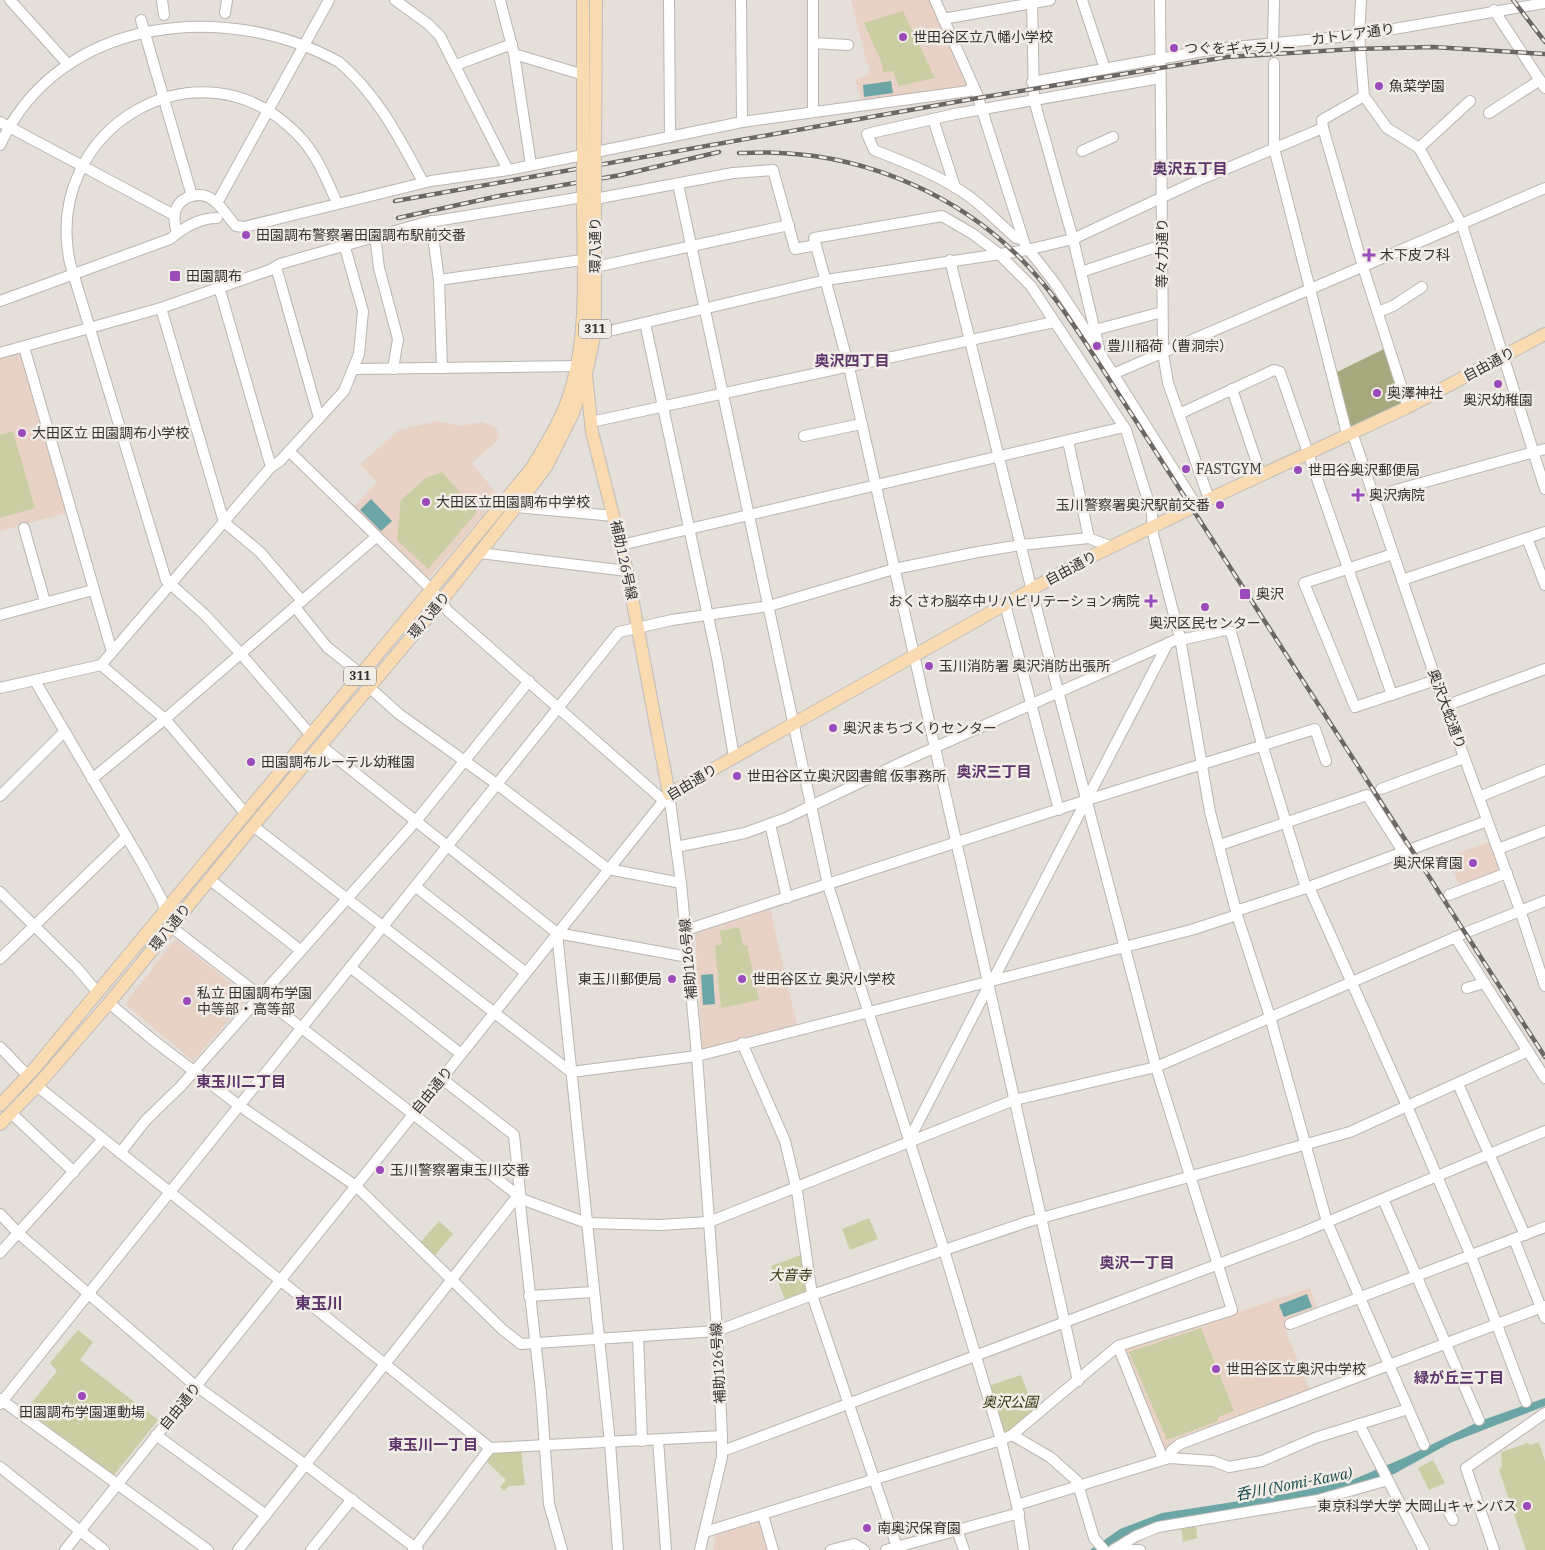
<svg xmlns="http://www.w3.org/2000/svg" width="1545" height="1550" font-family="'IBM Plex Serif','Noto Sans JP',serif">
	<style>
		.education { fill: #e7d2c5 }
		.green { fill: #cbcea2 }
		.forest { fill: #a6a87d }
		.water { fill: #6ca5a6 }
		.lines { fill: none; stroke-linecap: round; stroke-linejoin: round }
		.minor-casing { stroke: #bbb5b0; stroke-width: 12 }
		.major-casing { stroke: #bebdbc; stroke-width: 14 }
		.minor { stroke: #fff; stroke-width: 10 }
		.major { stroke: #fadab0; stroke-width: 12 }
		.rail-casing { stroke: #6b6764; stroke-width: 4.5 }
		.rail { stroke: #f2ece7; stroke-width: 2.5; stroke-dasharray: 8; stroke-linecap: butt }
		.major-bridge-casing { stroke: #bebdbc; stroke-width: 14; stroke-linecap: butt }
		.major-bridge { stroke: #fadab0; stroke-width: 12 }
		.poi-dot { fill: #9b4aba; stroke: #f2ece7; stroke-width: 2 }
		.labels { text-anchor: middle; stroke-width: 5; stroke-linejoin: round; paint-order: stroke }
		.shield { fill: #f2ece7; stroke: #6d6966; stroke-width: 1 }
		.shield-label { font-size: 12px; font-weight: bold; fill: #34312f }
		.street-label { font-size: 14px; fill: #34312f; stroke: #f2ece7 }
		.poi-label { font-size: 14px; fill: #34312f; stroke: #f2ece7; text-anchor: start }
		.park-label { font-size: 14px; font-style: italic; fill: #31320e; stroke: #f2ece7 }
		.neighbourhood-label { font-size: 15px; font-weight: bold; fill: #5c346b; stroke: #f2ece7 }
		.water-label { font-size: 15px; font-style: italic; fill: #114647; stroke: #f2ece7 }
		.quarter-label { font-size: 16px; font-weight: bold; fill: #5c346b; stroke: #f2ece7 }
	</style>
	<rect width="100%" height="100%" fill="#e5dfda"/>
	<g class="education">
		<path d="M851 0H929L968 84 966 87 862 103 855 80 870 74Z"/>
		<path d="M16 352 21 354 67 508 66 513 0 531V358Z"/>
		<path d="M438 421 460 426 483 422 497 429 499 439 472 463 499 497 428 579 353 507 377 482 360 464 399 430Z"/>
		<path d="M1489 842 1501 873 1461 888 1446 857Z"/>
		<path d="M770 909 797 1025 702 1049 695 933Z"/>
		<path d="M175 939 249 997 193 1061 125 1004Z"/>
		<path d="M1310 1288 1318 1310 1285 1329 1309 1389 1180 1439 1167 1451 1161 1449V1438L1124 1350Z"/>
		<path d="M760 1521 770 1550H713L716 1535Z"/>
	</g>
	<g class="green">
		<path d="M903 11 935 78 899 86 893 71 883 72 881 61 864 23Z"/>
		<path d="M13 431 35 508 0 518V435Z"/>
		<path d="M442 472 477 512 428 569 397 540 401 500 426 478Z"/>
		<path d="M739 927 743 945H747L759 1000 721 1008 715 946 722 944 720 931Z"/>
		<path d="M869 1218 878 1239 850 1250 842 1229Z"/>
		<path d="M439 1221 453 1234 432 1259 418 1245Z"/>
		<path d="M801 1255 808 1293 786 1301 771 1266Z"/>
		<path d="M1201 1328 1234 1411 1218 1417V1421L1167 1440 1129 1352Z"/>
		<path d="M78 1330 93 1342 80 1360 158 1420 114 1475 26 1410 57 1371 50 1363Z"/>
		<path d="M1021 1375 1036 1416 1003 1436 985 1387Z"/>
		<path d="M1539 1442 1545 1461V1550H1526L1499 1470 1502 1466 1501 1452 1528 1443 1530 1445Z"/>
		<path d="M521 1449 525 1485 509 1486 504 1491 500 1487 506 1480 485 1460 493 1451Z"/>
		<path d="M1433 1460 1445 1483 1429 1490 1418 1468Z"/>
		<path d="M1196 1523 1197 1538 1183 1542 1181 1525Z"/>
	</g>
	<path class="forest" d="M1386 348 1405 406 1349 431 1335 373Z"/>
	<g class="water">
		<path d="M891 81 893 93 864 97 863 85Z"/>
		<path d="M371 499 392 521 381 531 360 510Z"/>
		<path d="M713 974 715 1004 703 1005 701 975Z"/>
		<path d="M1307 1294 1312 1307 1284 1317 1279 1305Z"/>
		<path d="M1545 1398V1406L1450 1443 1394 1474 1337 1494 1128 1536 1105 1550H1090L1120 1529 1162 1513 1285 1494 1352 1480 1406 1457 1480 1421Z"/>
	</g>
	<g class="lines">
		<g class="minor-casing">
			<g id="minor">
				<path d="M10 0 64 60"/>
				<path d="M162 0 164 15"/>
				<path d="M395 0 428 24 440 36 508 170"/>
				<path d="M500 0 514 54 531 165"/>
				<path d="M669 0 670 137"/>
				<path d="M741 0 742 122"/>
				<path d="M813 0V111"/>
				<path d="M935 0 977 94 1025 245 1054 282 1081 323 1196 505"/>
				<path d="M1032 0 1034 100 1073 239 1099 348"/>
				<path d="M1082 0 1105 69"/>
				<path d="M1160 0 1163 353 1168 383 1209 499"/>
				<path d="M1361 0 1359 35 1364 96 1387 128 1419 148 1462 225 1545 489"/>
				<path d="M1494 10 1545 88"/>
				<path d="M225 13 227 0"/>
				<path d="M943 19 1050 0"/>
				<path d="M141 20 192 196"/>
				<path d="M813 43 848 45"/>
				<path d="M1273 43 1274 0"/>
				<path d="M514 54 584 75"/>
				<path d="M1274 63V148L1347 434"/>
				<path d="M456 65 512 44"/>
				<path d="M1032 82 1214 49 1359 35 1545 3"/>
				<path d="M1364 96 1322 120 1323 128 1363 267 1408 407"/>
				<path d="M1489 113 1540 80"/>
				<path d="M933 119 955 187"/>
				<path d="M0 122 174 215"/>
				<path d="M0 145C60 15 227 0 339 62 377 94 400 139 423 182"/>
				<path d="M1419 148 1470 101"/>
				<path d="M1082 151 1113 137"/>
				<path d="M596 152 742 122 969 91 973 85"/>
				<path d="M678 184 828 885 944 1250 1001 1440 1017 1505 1024 1550"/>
				<path d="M595 199 733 173 773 170 795 249 816 245"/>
				<path d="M217 203 329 0"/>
				<path d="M431 221 439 280 442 368"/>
				<path d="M177 233C175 225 173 217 176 209 182 195 201 191 213 200 222 206 228 218 236 226L244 227 431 181 508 170 583 155"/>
				<path d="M375 235 379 268 398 339 393 369"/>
				<path d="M1023 239 1016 238C1001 225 986 209 970 197 941 176 907 163 874 150L867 134 955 114 1160 78"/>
				<path d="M276 267 319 418"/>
				<path d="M595 267 789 225"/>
				<path d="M1081 272 1162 245"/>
				<path d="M439 280 582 260"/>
				<path d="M219 287 271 467"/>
				<path d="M0 301 170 239C183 228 198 218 217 218"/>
				<path d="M161 308 224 522 260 552 302 601"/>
				<path d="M1378 312 1393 306 1422 287"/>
				<path d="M645 323 717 658 734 757"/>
				<path d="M1095 330 1162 312"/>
				<path d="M595 332H605L826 280 1027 250 1073 239 1197 181 1323 128"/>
				<path d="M24 347 112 652"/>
				<path d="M0 353 161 308 270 270 280 264 423 223 583 197"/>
				<path d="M353 369 577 366"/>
				<path d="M1113 374 1545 188"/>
				<path d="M1232 389 1261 475"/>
				<path d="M1179 414 1274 370 1280 372 1392 695"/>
				<path d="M591 422 1054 322"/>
				<path d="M1352 432 1436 680 1520 910 1545 986"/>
				<path d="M804 436 861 424"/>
				<path d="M1068 441 1089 538"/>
				<path d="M289 451 432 590 448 611 663 800"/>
				<path d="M1374 496 1545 449"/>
				<path d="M516 507 614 516"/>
				<path d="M24 528 45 602"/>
				<path d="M1527 538 1545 585"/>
				<path d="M621 545 1124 427"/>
				<path d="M480 553 627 571"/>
				<path d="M1393 554 1304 583 1355 707 1436 680"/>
				<path d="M1402 580 1545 532"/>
				<path d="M1005 604 1059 810"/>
				<path d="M295 607 327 647 362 675"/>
				<path d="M0 615 93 590"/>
				<path d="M101 665 165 719 245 813"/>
				<path d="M35 681 142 863 162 900 170 926 524 1200 587 1223 659 1225 709 1222 1014 1100 1156 1067 1465 933 1545 901"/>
				<path d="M369 687 399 714 498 785 608 869 681 883"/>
				<path d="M0 688 101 665 271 467 280 461 344 391 359 354 363 311 344 244"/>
				<path d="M1445 706 1545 669"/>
				<path d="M310 734 241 654 205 615 166 580 70 263C41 128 200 34 297 134 317 154 326 178 337 203"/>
				<path d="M320 745 557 933 688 957"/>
				<path d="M92 779 165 719 376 537"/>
				<path d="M1381 789 1464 758"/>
				<path d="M669 794 681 883 697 1056 717 1331 722 1436V1457L700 1550"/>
				<path d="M0 796 64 732"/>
				<path d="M1479 797 1545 770"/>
				<path d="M770 824 787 898"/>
				<path d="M253 826 571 1072 697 1056 1191 930 1237 915"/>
				<path d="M1220 845 1367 795 1404 853"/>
				<path d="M676 847 745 833 786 818 909 759 1180 638 1185 639 1225 630 1231 632 1262 744 1306 888"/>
				<path d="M1498 849 1545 831"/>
				<path d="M209 879 300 950"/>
				<path d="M416 887 526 973"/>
				<path d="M1309 887 1407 1106 1471 1256 1526 1402"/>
				<path d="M0 892 77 968 98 993"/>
				<path d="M1449 895 1507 873"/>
				<path d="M1236 911 1309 887 1487 821"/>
				<path d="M686 930 1087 800 1315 729 1326 761"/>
				<path d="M557 933 610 1443 618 1550"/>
				<path d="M1455 937 1545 1078"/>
				<path d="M0 959 126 837"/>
				<path d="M350 967 461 1054"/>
				<path d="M993 980 1168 643"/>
				<path d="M1467 988 1484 983"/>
				<path d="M109 1003 153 1040 237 1104 356 1186 503 1330 521 1344 717 1331 812 1295 1027 1222 1350 1132 1528 1051"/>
				<path d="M742 1043 785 1141 797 1191 812 1295 898 1550"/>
				<path d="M0 1047 28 1076"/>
				<path d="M1458 1084 1525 1235"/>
				<path d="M37 1086 490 1448 722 1436"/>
				<path d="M11 1113 74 1172"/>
				<path d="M908 1142 989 985"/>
				<path d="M120 1153 146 1120 180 1087 416 821 529 681"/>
				<path d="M519 1195 541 1393 549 1504 562 1550"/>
				<path d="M1383 1199 1479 1420"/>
				<path d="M0 1214 18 1233 192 1383 306 1465 418 1550"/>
				<path d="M1514 1239 1545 1318"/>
				<path d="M0 1253 103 1139"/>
				<path d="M529 1296 593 1292"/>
				<path d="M1290 1324 1545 1227"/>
				<path d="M638 1336 642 1441"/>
				<path d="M1118 1346 1163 1459"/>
				<path d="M1078 1381 849 367 814 238 942 216 973 234 998 253 1031 286 1126 430 1152 513 1153 534 1180 638 1210 812 1237 915 1270 1017 1327 1222 1424 1445"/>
				<path d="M0 1399 208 1550"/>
				<path d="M0 1404 619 632 672 620 769 606 894 569 978 552 1021 545 1089 538 1112 547"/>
				<path d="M1359 1424 1424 1550"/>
				<path d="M156 1435 266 1515"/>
				<path d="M1012 1435 1050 1457 1077 1481 1094 1538 1104 1550"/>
				<path d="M658 1440 666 1550"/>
				<path d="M723 1451 1301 1233 1545 1131"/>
				<path d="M1169 1458 1171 1451 1180 1444 1545 1306"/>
				<path d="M0 1467 104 1550"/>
				<path d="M1017 1505 1169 1458 1213 1461 1229 1467 1262 1461 1315 1438 1408 1409"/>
				<path d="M1449 1513 1453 1520"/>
				<path d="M763 1515 773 1550"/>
				<path d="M957 1530 964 1550"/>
				<path d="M705 1532 1001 1440 1012 1435 1118 1346 1232 1310 1156 1067 1033 595 950 260"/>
				<path d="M65 1550 669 794"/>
				<path d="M238 1550 520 1193 514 1135 441 1078"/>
				<path d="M311 1550 352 1499"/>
				<path d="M413 1550 490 1448"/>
				<path d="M831 1550 854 1544 864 1550"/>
				<path d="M886 1550 1019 1513"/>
				<path d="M1113 1550 1136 1536 1158 1527 1318 1500 1388 1480"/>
				<path d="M1126 1550H1140"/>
				<path d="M1494 1550 1466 1468 1545 1413"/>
			</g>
		</g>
		<g class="major-casing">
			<g id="major">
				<path d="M595 162 596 0"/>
				<path d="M583 164V0"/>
				<path d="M586 374 592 432 627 571 669 794 1080 562 1216 496 1406 408 1545 334"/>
				<path d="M0 1105 34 1069 531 469C547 443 564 416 572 386 590 323 582 253 583 188"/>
				<path d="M0 1124 37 1086 109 1003 253 826 434 610 516 507 546 467 573 413 586 374 595 332V186"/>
			</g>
		</g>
		<use href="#minor" class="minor"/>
		<use href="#major" class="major"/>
		<g class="rail-casing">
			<g id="rail">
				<path d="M1513 0 1545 42"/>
				<path d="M739 153C753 153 767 152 781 153 870 157 960 196 1022 260 1048 286 1069 318 1089 348 1241 585 1393 821 1545 1057"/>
				<path d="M395 201 978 98 1227 57 1354 49 1433 47 1545 54"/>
				<path d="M398 218 499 196 621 175 719 152"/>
			</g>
		</g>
		<use href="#rail" class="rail"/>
		<g class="major-bridge-casing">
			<g id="major-bridge">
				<path d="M595 186V162"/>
				<path d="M583 188V164"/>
			</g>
		</g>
		<use href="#major-bridge" class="major-bridge"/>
	</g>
	<g class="poi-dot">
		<circle cx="903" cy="37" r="5"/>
		<circle cx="1174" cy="48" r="5"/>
		<circle cx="1379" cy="86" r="5"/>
		<circle cx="246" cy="235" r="5"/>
		<path d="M1366.5 247.5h5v5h5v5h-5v5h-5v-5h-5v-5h5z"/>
		<rect x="169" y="270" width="12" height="12" rx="2.5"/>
		<circle cx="1097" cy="346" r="5"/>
		<circle cx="1498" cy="384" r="5"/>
		<circle cx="1377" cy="393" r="5"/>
		<circle cx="22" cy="433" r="5"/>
		<circle cx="1186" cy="469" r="5"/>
		<circle cx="1298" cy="470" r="5"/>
		<path d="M1355.5 487.5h5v5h5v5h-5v5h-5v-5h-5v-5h5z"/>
		<circle cx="426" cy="502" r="5"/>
		<circle cx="1220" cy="505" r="5"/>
		<rect x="1239" y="588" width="12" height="12" rx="2.5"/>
		<path d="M1148.5 593.5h5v5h5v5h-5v5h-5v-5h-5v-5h5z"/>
		<circle cx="1205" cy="607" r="5"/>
		<circle cx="929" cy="666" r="5"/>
		<circle cx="833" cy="728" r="5"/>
		<circle cx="251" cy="762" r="5"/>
		<circle cx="737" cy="776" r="5"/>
		<circle cx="1473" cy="863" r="5"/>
		<circle cx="672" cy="979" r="5"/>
		<circle cx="742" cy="979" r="5"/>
		<circle cx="187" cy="1001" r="5"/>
		<circle cx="380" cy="1170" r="5"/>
		<circle cx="1216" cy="1369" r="5"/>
		<circle cx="82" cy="1396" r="5"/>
		<circle cx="1527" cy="1506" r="5"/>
		<circle cx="867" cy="1528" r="5"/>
	</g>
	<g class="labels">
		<g class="shield">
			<rect x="579" y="319.5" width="32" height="19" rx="4"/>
			<rect x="344" y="666.5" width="32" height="19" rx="4"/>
		</g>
		<g class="shield-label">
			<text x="595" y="333">311</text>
			<text x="360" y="680">311</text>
		</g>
		<g class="street-label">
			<text transform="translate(1353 34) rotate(-8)" y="5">カトレア通り</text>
			<text transform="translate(595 245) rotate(-90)" y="5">環八通り</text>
			<text transform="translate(1162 253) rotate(-90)" y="5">等々力通り</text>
			<text transform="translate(1489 364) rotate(-28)" y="5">自由通り</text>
			<text transform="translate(624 560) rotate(78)" y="5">補助126号線</text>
			<text transform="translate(1071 568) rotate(-28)" y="5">自由通り</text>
			<text transform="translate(429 615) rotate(-50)" y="5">環八通り</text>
			<text transform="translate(1447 709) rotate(70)" y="5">奥沢大蛇通り</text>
			<text transform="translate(692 782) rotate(-31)" y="5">自由通り</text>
			<text transform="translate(170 927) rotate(-51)" y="5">環八通り</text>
			<text transform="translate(688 959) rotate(-95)" y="5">補助126号線</text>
			<text transform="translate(432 1090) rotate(-51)" y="5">自由通り</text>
			<text transform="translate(718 1363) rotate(-93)" y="5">補助126号線</text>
			<text transform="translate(180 1406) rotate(-51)" y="5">自由通り</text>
		</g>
		<g class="poi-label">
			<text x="913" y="42">世田谷区立八幡小学校</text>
			<text x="1184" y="53">つぐをギャラリー</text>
			<text x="1389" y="91">魚菜学園</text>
			<text x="256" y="240">田園調布警察署田園調布駅前交番</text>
			<text x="1380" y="260">木下皮フ科</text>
			<text x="186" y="281">田園調布</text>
			<text x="1107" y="351">豊川稲荷（曹洞宗）</text>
			<text x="1387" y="398">奥澤神社</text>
			<text x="1498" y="405" text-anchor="middle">奥沢幼稚園</text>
			<text x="32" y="438">大田区立 田園調布小学校</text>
			<text x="1196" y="474">FASTGYM</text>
			<text x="1308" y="475">世田谷奥沢郵便局</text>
			<text x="1369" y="500">奥沢病院</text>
			<text x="436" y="507">大田区立田園調布中学校</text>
			<text x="1210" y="510" text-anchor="end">玉川警察署奥沢駅前交番</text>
			<text x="1256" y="599">奥沢</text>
			<text x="1140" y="606" text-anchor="end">おくさわ脳卒中リハビリテーション病院</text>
			<text x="1205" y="628" text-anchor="middle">奥沢区民センター</text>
			<text x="939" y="671">玉川消防署 奥沢消防出張所</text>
			<text x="843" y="733">奥沢まちづくりセンター</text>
			<text x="261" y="767">田園調布ルーテル幼稚園</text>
			<text x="747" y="781">世田谷区立奥沢図書館 仮事務所</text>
			<text x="1463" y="868" text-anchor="end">奥沢保育園</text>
			<text x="662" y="984" text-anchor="end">東玉川郵便局</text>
			<text x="752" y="984">世田谷区立 奥沢小学校</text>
			<text x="197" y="998">私立 田園調布学園<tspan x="197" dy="16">中等部・高等部</tspan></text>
			<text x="390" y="1175">玉川警察署東玉川交番</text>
			<text x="1226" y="1374">世田谷区立奥沢中学校</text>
			<text x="82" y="1417" text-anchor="middle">田園調布学園運動場</text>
			<text x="1517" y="1511" text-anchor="end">東京科学大学 大岡山キャンパス</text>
			<text x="877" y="1533">南奥沢保育園</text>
		</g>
		<g class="park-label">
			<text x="790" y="1280">大音寺</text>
			<text x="1010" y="1407">奥沢公園</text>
		</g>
		<g class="neighbourhood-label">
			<text x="1190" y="174">奥沢五丁目</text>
			<text x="852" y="366">奥沢四丁目</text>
			<text x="994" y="777">奥沢三丁目</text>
			<text x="241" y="1087">東玉川二丁目</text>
			<text x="1137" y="1268">奥沢一丁目</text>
			<text x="1459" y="1383">緑が丘三丁目</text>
			<text x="433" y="1450">東玉川一丁目</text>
		</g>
		<g class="water-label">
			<text transform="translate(1294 1484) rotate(-11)" y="5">呑川 (Nomi-Kawa)</text>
		</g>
		<g class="quarter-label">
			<text x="319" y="1309">東玉川</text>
		</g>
	</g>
</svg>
